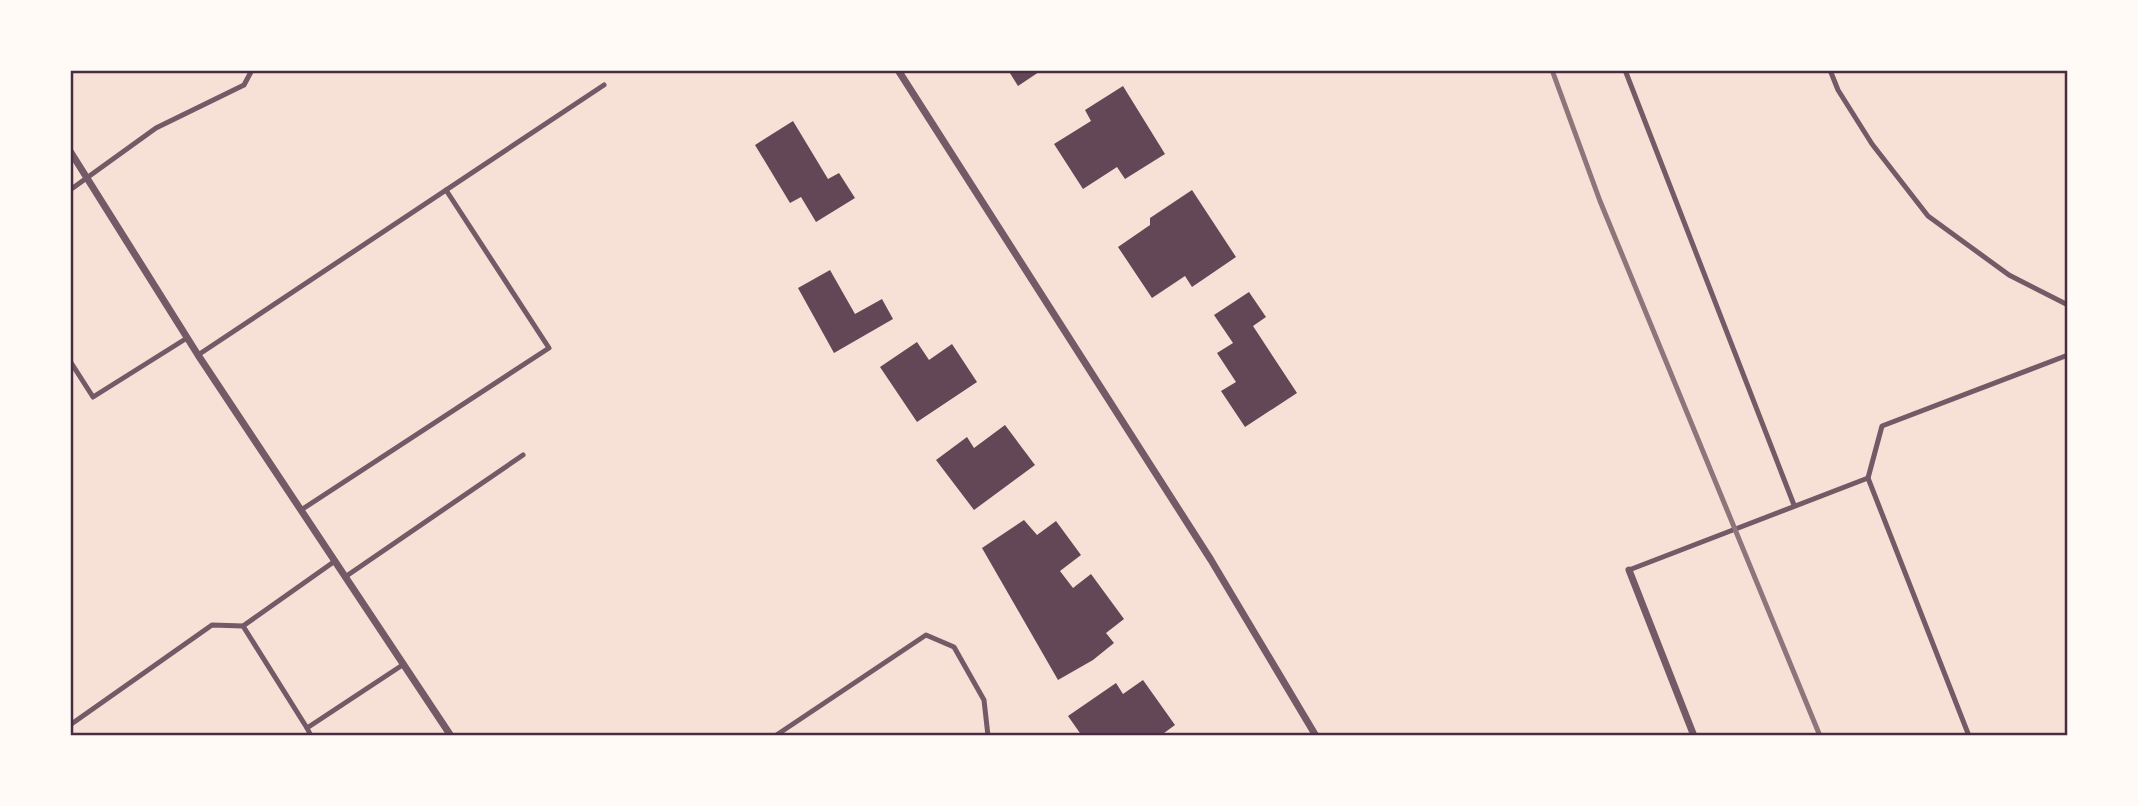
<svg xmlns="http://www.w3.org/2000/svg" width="2138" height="806" font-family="Karla,sans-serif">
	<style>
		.building { fill: #644757 }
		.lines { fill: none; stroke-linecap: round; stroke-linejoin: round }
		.service { stroke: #755966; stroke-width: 5 }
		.minor { stroke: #755966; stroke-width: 7 }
		.rail { stroke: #8f747c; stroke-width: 5 }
		.neatline { fill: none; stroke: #4a2c40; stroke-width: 2.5 }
	</style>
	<rect width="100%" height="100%" fill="#f7e1d7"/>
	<g class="building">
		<path d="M1008 70H1042L1018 86Z"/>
		<path d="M1123 86 1165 154 1125 179 1117 167 1083 189 1054 144 1091 121 1085 110Z"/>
		<path d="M793 121 828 179 839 173 855 198 816 222 801 197 790 203 755 145Z"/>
		<path d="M1192 190 1236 257 1192 287 1185 276 1152 298 1118 247 1150 225V218Z"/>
		<path d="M830 270 855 314 882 299 893 319 834 353 798 288Z"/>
		<path d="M1249 292 1266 317 1253 326 1297 393 1245 427 1221 391 1236 382 1217 353 1233 343 1214 315Z"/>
		<path d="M917 342 929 360 952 344 977 382 917 422 880 367Z"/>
		<path d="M1005 425 1035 465 974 510 936 460 967 437 974 448Z"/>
		<path d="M1024 520 1037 535 1056 521 1081 555 1060 571 1073 588 1091 574 1124 619 1106 633 1114 643 1093 660 1058 680 982 548Z"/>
		<path d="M1143 680 1175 725 1160 736H1082L1068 716 1116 683 1123 694Z"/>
	</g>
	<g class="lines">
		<g class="service">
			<path d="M1625 70 1794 505"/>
			<path d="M1830 70 1838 90 1872 144 1928 216 2009 275 2068 305"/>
			<path d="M70 190 156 128 244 85 252 70"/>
			<path d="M198 355 604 85"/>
			<path d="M70 361 93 397 187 338"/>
			<path d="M1868 478 1882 426 2068 355"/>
			<path d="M301 510 549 348 446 190"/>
			<path d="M1629 570 1868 478 1969 736"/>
			<path d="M345 577 523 455"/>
			<path d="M243 626 335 561"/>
			<path d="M70 725 212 625 243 626 307 728"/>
			<path d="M311 736 307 728 404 664"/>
			<path d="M775 736 926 635 954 647 984 700 988 736"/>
		</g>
		<g class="minor">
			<path d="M898 70 1211 560 1316 736"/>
			<path d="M70 151 198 355 451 736"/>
			<path d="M1629 570 1694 736"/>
		</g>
		<path class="rail" d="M1552 70 1600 201 1820 736"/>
	</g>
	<rect width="2138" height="806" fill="none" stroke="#fffaf5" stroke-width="144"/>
	<rect x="72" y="72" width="1994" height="662" class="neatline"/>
</svg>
